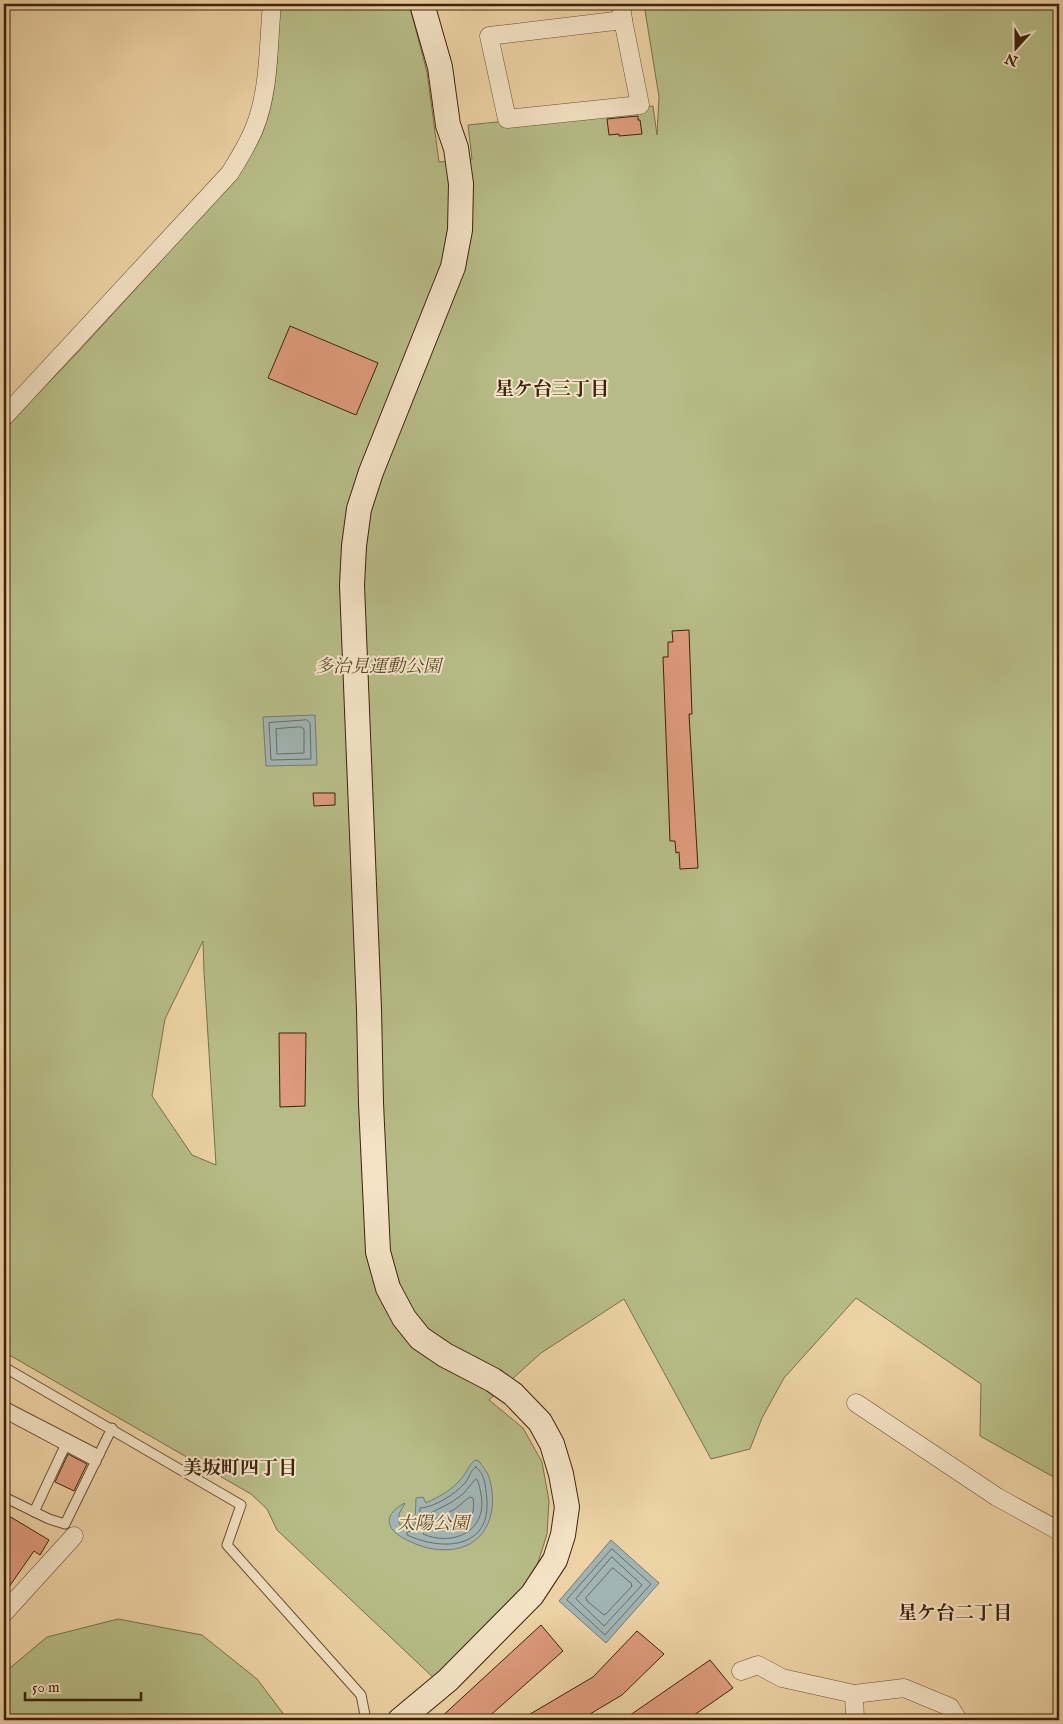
<svg xmlns="http://www.w3.org/2000/svg" width="1063" height="1724" font-family="'IM FELL English','Noto Serif JP',serif">
	<style>
		.green { fill: #b6bc87; stroke: #7a6f4a; fill-rule: evenodd }
		.water { fill: #9fb4b3; stroke: #787a71 }
		.lines { fill: none; stroke-linecap: round; stroke-linejoin: round }
		.shore { stroke: #6e6b60; stroke-width: 1 }
		.building { fill: #dd9a7c; stroke: #3e220d }
		.lane-casing { stroke: #6a4e33; stroke-width: 11 }
		.street-casing { stroke: #6a4e33; stroke-width: 19 }
		.secondary-casing { stroke: #3e220d; stroke-width: 26 }
		.lane { stroke: #f3e2c4; stroke-width: 9 }
		.street { stroke: #f3e2c4; stroke-width: 18 }
		.secondary { stroke: #f3e2c4; stroke-width: 24 }
		.labels { text-anchor: middle; stroke-width: 4; stroke-linejoin: round; paint-order: stroke }
		.park-label { font-size: 18px; font-style: italic; fill: #5c482c; stroke: #f3e2c4 }
		.neighbourhood-label { font-size: 19px; font-weight: bold; fill: #3e220d; stroke: #f3e2c4 }
	</style>
	<rect width="100%" height="100%" fill="#ecd2a4"/>
	<filter id="stains"><feTurbulence type="fractalNoise" baseFrequency=".004" numOctaves="4"/><feColorMatrix values="0 0 0 0 .2 0 0 0 0 .09 0 0 0 0 .02 0 0 0 .5 -.17"/></filter>
	<radialGradient id="worn" r=".72"><stop offset=".6" stop-color="#630" stop-opacity="0"/><stop offset="1" stop-color="#630" stop-opacity=".3"/></radialGradient>
	<g class="green">
		<path d="M280 4H409L427 72 439 162 472 159 468 125 653 106 657 135 659 97 644 4H1059V1480L980 1436 981 1384 856 1298 784 1378 762 1418 750 1449 711 1459 624 1299 541 1353 489 1400 523 1428 542 1462 549 1501 547 1534 531 1585 438 1682 277 1530 267 1509 251 1494 4 1352 9 1322 4 1319V429L80 350 223 193C237 175 252 157 261 136 279 95 277 47 280 4ZM203 941 204 972 216 1165 192 1155 152 1096 165 1019Z"/>
		<path d="M118 1619 202 1635 257 1679 288 1720H4V1673L47 1637Z"/>
	</g>
	<g class="water">
		<path d="M315 715 317 765 266 766 263 717Z"/>
		<path d="M475 1460 479 1461C482 1466 487 1471 489 1477 493 1490 494 1505 490 1518 480 1551 446 1555 418 1545 409 1541 398 1537 392 1529 384 1517 395 1508 405 1503L399 1514V1524C404 1526 409 1527 415 1524L416 1498 423 1497 426 1503C438 1497 451 1491 460 1480 466 1474 468 1466 475 1460Z"/>
		<path d="M611 1540 659 1583 606 1643 559 1601Z"/>
	</g>
	<g class="lines">
		<g class="shore">
			<path d="M307 720 310 723 311 759 271 760 269 723Z"/>
			<path d="M301 727 304 729V753L277 754 276 729Z"/>
			<path d="M476 1467C484 1474 485 1482 486 1492 495 1547 447 1553 407 1535V1532L413 1530 419 1526 420 1508C435 1507 454 1495 465 1483 469 1478 470 1471 476 1467Z"/>
			<path d="M476 1479 478 1481C480 1488 482 1497 482 1504 481 1536 448 1545 423 1534L427 1515 452 1502 463 1494Z"/>
			<path d="M470 1497 473 1498C478 1524 455 1534 434 1529V1520L455 1509Z"/>
			<path d="M612 1549 651 1584 605 1635 567 1600Z"/>
			<path d="M612 1557 642 1585 604 1626 576 1599Z"/>
			<path d="M613 1568 631 1583 632 1586 606 1614 604 1615 587 1601 586 1598Z"/>
		</g>
	</g>
	<g class="building">
		<path d="M638 116V120H640L642 134 619 136V134L609 135 607 119Z"/>
		<path d="M290 326 378 363 356 415 268 378Z"/>
		<path d="M689 630 692 714H689L698 868 680 869 679 852 676 853 675 841H670L663 657H668V642H673L672 631Z"/>
		<path d="M313 793H335V805L314 806Z"/>
		<path d="M279 1033H306L305 1106 280 1107Z"/>
		<path d="M68 1454 87 1464 74 1491 55 1482Z"/>
		<path d="M4 1513 49 1540 40 1555 34 1551 4 1594Z"/>
		<path d="M541 1625 563 1651 485 1720H438Z"/>
		<path d="M637 1631 664 1654 622 1695 580 1720H520L593 1677Z"/>
		<path d="M710 1660 733 1688 687 1720H623Z"/>
	</g>
	<g class="lines">
		<g class="lane-casing">
			<g id="lane">
				<path d="M4 1376 9 1370 241 1505 227 1545 361 1695 366 1720"/>
				<path d="M4 1406 99 1455"/>
				<path d="M4 1413 96 1462"/>
				<path d="M4 1497 49 1519 65 1524 112 1428"/>
				<path d="M34 1512 65 1446"/>
			</g>
		</g>
		<g class="street-casing">
			<g id="street">
				<path d="M621 4 623 20"/>
				<path d="M623 20 640 105 507 119 489 36Z"/>
				<path d="M4 417 230 173C239 158 248 144 254 129 270 90 268 45 272 4"/>
				<path d="M856 1403 997 1497 1059 1531"/>
				<path d="M4 1613 74 1536"/>
				<path d="M741 1671 758 1665 782 1678 854 1694"/>
				<path d="M855 1720 854 1694 904 1688 950 1707 958 1720"/>
			</g>
		</g>
		<g class="secondary-casing">
			<path id="secondary" d="M400 1720 448 1680 532 1595 555 1560 563 1535 567 1507 561 1474 552 1444 540 1422 513 1394 493 1380 445 1355 420 1338 404 1318 388 1288 378 1252 371 1103 369 1009 352 585 354 546 359 509 371 472 453 267 460 230 461 184 456 148 448 125 440 67 422 4"/>
		</g>
		<use href="#lane" class="lane"/>
		<use href="#street" class="street"/>
		<use href="#secondary" class="secondary"/>
	</g>
	<g class="labels">
		<g class="park-label">
			<text x="378" y="672">多治見運動公園</text>
			<text x="433" y="1529">太陽公園</text>
		</g>
		<g class="neighbourhood-label">
			<text x="552" y="395">星ケ台三丁目</text>
			<text x="240" y="1474">美坂町四丁目</text>
			<text x="955" y="1619">星ケ台二丁目</text>
		</g>
	</g>
	<rect width="1063" height="1724" fill="none" stroke="#ecd2a4" stroke-width="20"/>
	<rect x="5" y="5" width="1053" height="1714" fill="none" stroke="#3e220d" stroke-width="2.5"/>
	<rect x="10" y="10" width="1043" height="1704" fill="none" stroke="#3e220d"/>
	<g transform="translate(1016 48) rotate(201)" stroke="#f3e2c4" stroke-width="4" paint-order="stroke">
	<path d="M0-4L9 19L0 12L-9 19Z" fill="#3e220d"/>
	<text y="-8" font-size="14" font-weight="bold" text-anchor="middle" fill="#3e220d">N</text>
	</g>
	<path d="M25 1692v8h116v-8" fill="none" stroke="#3e220d" stroke-width="2.5"/>
	<text x="32" y="1692" font-size="15" fill="#3e220d" stroke="#f3e2c4" stroke-width="4" paint-order="stroke">50 m</text>
	<rect width="100%" height="100%" filter="url(#stains)"/>
	<rect width="100%" height="100%" fill="url(#worn)"/>
</svg>
